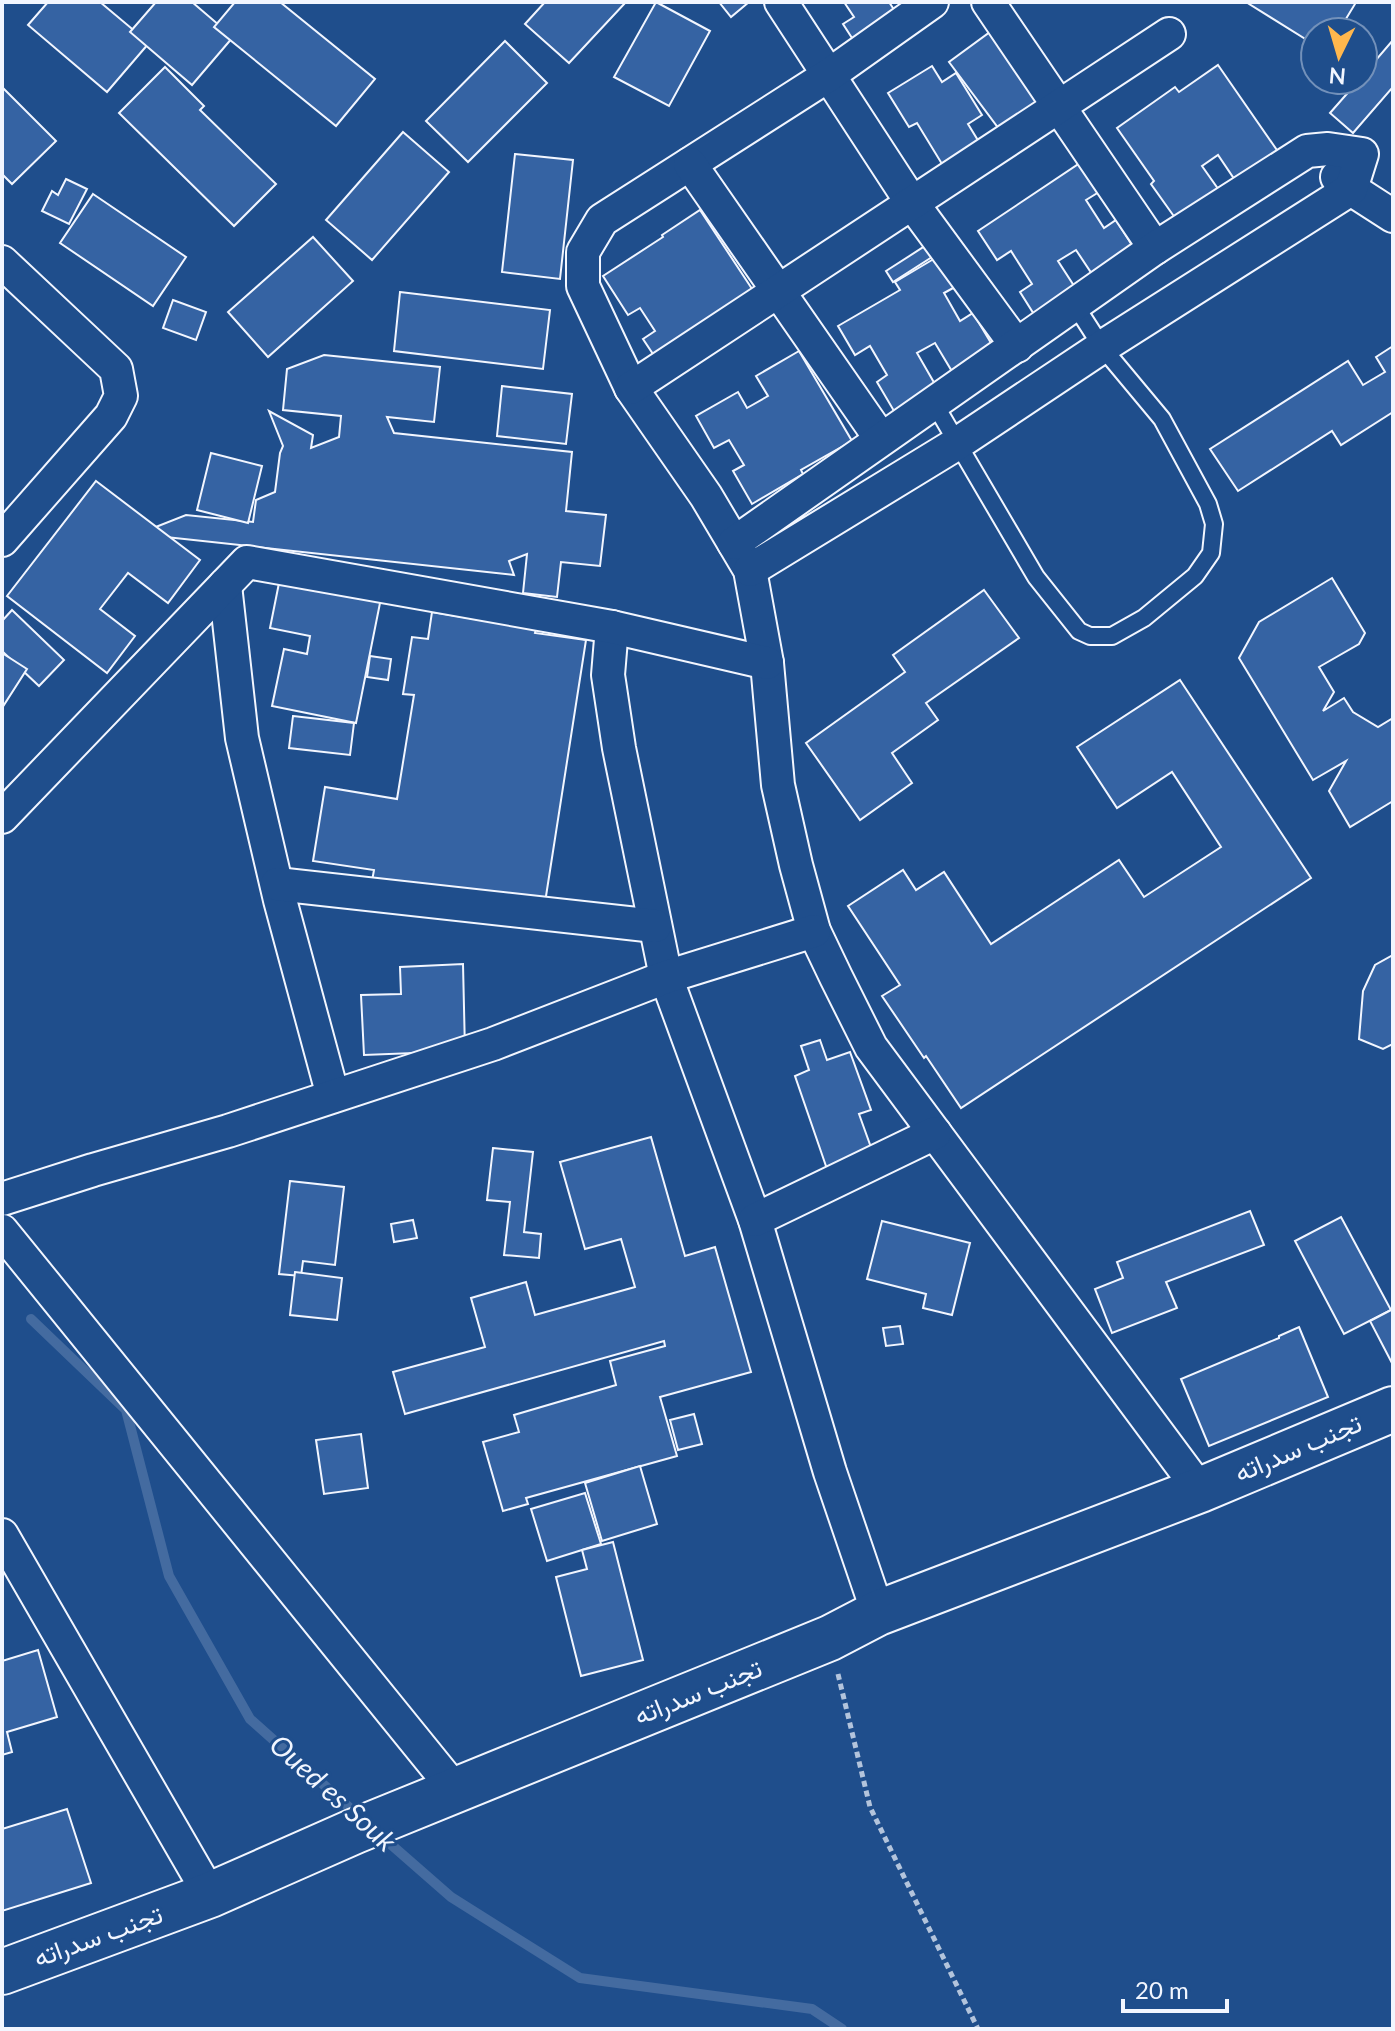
<svg xmlns="http://www.w3.org/2000/svg" width="1395" height="2031" font-family="Lato,Vazirmatn,sans-serif">
	<style>
		.lines { fill: none; stroke-linecap: round; stroke-linejoin: round }
		.stream { stroke: #446ba0; stroke-width: 10 }
		.building { fill: #3563a3; stroke: #f2f6ff; stroke-width: 2 }
		.service-casing { stroke: #f2f6ff; stroke-width: 20 }
		.minor-casing { stroke: #f2f6ff; stroke-width: 36 }
		.trunk-casing { stroke: #f2f6ff; stroke-width: 48 }
		.path { stroke: #b3c4dc; stroke-width: 5; stroke-dasharray: 6 4; stroke-linecap: butt }
		.service { stroke: #1f4e8c; stroke-width: 16 }
		.minor { stroke: #1f4e8c; stroke-width: 32 }
		.trunk { stroke: #1f4e8c; stroke-width: 44 }
		.labels { text-anchor: middle; stroke-width: 6; stroke-linejoin: round; paint-order: stroke }
		.street-label { font-size: 26px; fill: #f2f6ff; stroke: #1f4e8c }
		.water-label { font-size: 28px; font-style: italic; fill: #f2f6ff; stroke: #1f4e8c }
	</style>
	<rect width="100%" height="100%" fill="#1f4e8c"/>
	<g class="lines">
		<g class="stream">
			<path d="M31 1319 126 1410 169 1576 250 1719 361 1818"/>
			<path d="M379 1834 451 1897 580 1978 812 2009 842 2029"/>
		</g>
	</g>
	<g class="building">
		<path d="M48 2H100L149 43 107 92 28 25Z"/>
		<path d="M156 2H192L233 37 192 85 130 32Z"/>
		<path d="M235 2H280L375 79 336 126 214 27Z"/>
		<path d="M545 2H626L569 63 525 24Z"/>
		<path d="M656 2 710 31 669 106 614 77Z"/>
		<path d="M719 2H749L731 17Z"/>
		<path d="M844 2H889L904 25 861 52 843 24 854 17Z"/>
		<path d="M1246 2H1353L1355 4 1338 32H1315V45Z"/>
		<path d="M990 32 1052 115 1011 145 949 62Z"/>
		<path d="M1393 40V87L1353 133 1330 113 1359 80H1363V75Z"/>
		<path d="M505 41 547 83 468 162 426 121Z"/>
		<path d="M1218 65 1281 156 1239 186 1218 155 1202 166 1221 193 1178 222 1151 184 1154 181 1117 128 1175 87 1179 92Z"/>
		<path d="M932 66 942 82 956 73 982 115 968 124 990 160 953 182 917 123 909 127 888 93Z"/>
		<path d="M165 67 204 106 200 110 276 184 234 226 119 113Z"/>
		<path d="M2 87 56 141 12 184 2 174Z"/>
		<path d="M403 132 449 172 372 260 326 220Z"/>
		<path d="M515 154 573 160 560 279 502 272Z"/>
		<path d="M1080 163 1099 192 1086 200 1104 228 1116 220 1137 253 1096 280 1076 250 1058 261 1078 292 1037 319 1020 292 1032 284 1011 251 997 260 978 231Z"/>
		<path d="M66 179 87 189 69 224 42 211 52 191 58 195Z"/>
		<path d="M93 194 186 257 153 306 60 243Z"/>
		<path d="M700 210 764 307 665 372 643 339 655 331 640 308 628 315 603 276 663 237 662 235Z"/>
		<path d="M313 237 353 281 268 357 228 312Z"/>
		<path d="M925 246 932 257 893 282 886 271Z"/>
		<path d="M937 257 955 287 944 293 960 321 973 313 994 348 953 373 935 343 917 353 936 386 894 411 877 382 887 375 870 346 855 355 838 326 900 290 895 282Z"/>
		<path d="M400 292 550 310 543 369 394 351Z"/>
		<path d="M173 300 206 312 196 340 163 328Z"/>
		<path d="M1393 346V412L1341 445 1332 431 1238 491 1210 449 1348 361 1363 385 1385 372 1376 357Z"/>
		<path d="M799 351 852 441 801 470 803 474 752 504 733 471 744 465 729 440 714 448 696 416 738 392 747 408 768 396 756 376Z"/>
		<path d="M324 355 440 367 434 422 387 417 394 433 572 452 566 511 606 515 600 566 561 562 557 597 523 593 527 554 509 561 514 575 138 534 186 515 253 522 256 500 275 492 280 453 283 446 269 411 313 435 311 448 339 437 341 416 283 410 287 369Z"/>
		<path d="M502 386 572 394 566 444 497 436Z"/>
		<path d="M211 453 262 466 248 523 197 510Z"/>
		<path d="M96 481 200 560 168 603 128 573 100 609 135 636 107 673 7 596Z"/>
		<path d="M280 578 381 598 356 723 272 706 284 649 307 654 310 636 270 628Z"/>
		<path d="M1332 578 1365 633 1359 644 1319 667 1334 692 1323 711 1344 698 1353 712 1378 727 1393 718V801L1350 827 1329 791 1346 761 1313 780 1239 658 1259 622Z"/>
		<path d="M984 590 1019 638 926 703 938 720 892 753 912 783 860 820 806 743 905 672 893 655Z"/>
		<path d="M12 610 64 660 39 686 2 651V621Z"/>
		<path d="M432 612 536 629 535 633 586 640 544 909 372 881 374 870 313 861 325 787 397 799 414 695 403 694 412 637 428 639Z"/>
		<path d="M2 653 27 669 2 708Z"/>
		<path d="M370 656 391 659 388 680 367 677Z"/>
		<path d="M1180 680 1311 878 961 1108 926 1056 924 1058 882 996 900 985 848 906 903 870 916 890 944 872 991 944 1119 860 1144 897 1221 847 1172 772 1117 808 1077 747Z"/>
		<path d="M293 716 354 723 350 755 289 748Z"/>
		<path d="M1393 955V1044L1383 1049 1359 1039 1363 991 1375 965Z"/>
		<path d="M463 964 465 1051 364 1055 361 995 401 994 400 967Z"/>
		<path d="M820 1040 827 1060 850 1052 871 1110 859 1114 873 1153 827 1169 795 1076 809 1070 801 1046Z"/>
		<path d="M651 1137 685 1256 715 1247 751 1372 660 1397 677 1456 526 1498 528 1504 503 1511 483 1442 519 1432 514 1415 616 1385 610 1361 665 1346 664 1341 405 1414 393 1372 485 1347 471 1298 526 1282 535 1315 635 1287 621 1239 585 1249 560 1162Z"/>
		<path d="M493 1148 533 1152 524 1232 541 1234 539 1258 504 1255 510 1202 487 1200Z"/>
		<path d="M290 1181 344 1187 335 1265 303 1261 301 1276 279 1274Z"/>
		<path d="M1250 1211 1264 1245 1166 1282 1177 1308 1112 1333 1095 1289 1123 1278 1117 1262Z"/>
		<path d="M1341 1217 1391 1310 1344 1334 1295 1241Z"/>
		<path d="M413 1220 417 1238 394 1242 391 1224Z"/>
		<path d="M882 1221 970 1243 952 1315 923 1308 926 1294 867 1279Z"/>
		<path d="M295 1272 342 1278 337 1320 290 1315Z"/>
		<path d="M1393 1309V1365L1370 1321Z"/>
		<path d="M900 1326 903 1344 886 1346 883 1328Z"/>
		<path d="M1299 1327 1328 1397 1209 1446 1181 1379 1279 1338V1336Z"/>
		<path d="M694 1414 702 1444 678 1450 670 1420Z"/>
		<path d="M361 1434 368 1488 324 1494 316 1440Z"/>
		<path d="M640 1466 657 1524 602 1541 585 1483Z"/>
		<path d="M585 1493 601 1544 547 1561 531 1509Z"/>
		<path d="M613 1542 643 1660 581 1676 556 1577 587 1569 582 1550Z"/>
		<path d="M38 1650 57 1717 7 1732 12 1752 2 1755V1661Z"/>
		<path d="M67 1809 91 1883 2 1911V1829Z"/>
	</g>
	<g class="lines">
		<g class="service-casing">
			<path id="service" d="M934 403 1036 577 1079 631 1090 636H1112L1144 618 1195 576 1211 553 1214 524 1208 504 1162 419 1102 347 1075 305"/>
		</g>
		<g class="minor-casing">
			<g id="minor">
				<path d="M781 2 912 203 1017 346"/>
				<path d="M932 2 829 75 602 220 583 252V286L631 388 706 496 750 570 767 663 778 785 796 865 814 931 836 977 871 1047 1200 1490"/>
				<path d="M988 2 1155 248"/>
				<path d="M690 164 881 439"/>
				<path d="M1337 177 1351 189 1393 216"/>
				<path d="M2 262 116 369 121 396 111 416 2 540"/>
				<path d="M631 388 1169 34"/>
				<path d="M734 543 1155 248 1307 151 1328 149 1362 154 1351 189 1102 347 958 443 750 570"/>
				<path d="M225 585 242 738 280 900 333 1096"/>
				<path d="M612 627 608 675 619 748 666 977 755 1220 830 1472 878 1613"/>
				<path d="M2 817 247 562 612 627 767 663"/>
				<path d="M277 884 655 926"/>
				<path d="M2 1199 93 1170 228 1131 493 1044 666 977 814 931"/>
				<path d="M755 1220 935 1133"/>
				<path d="M2 1231 456 1791"/>
				<path d="M2 1535 210 1895"/>
			</g>
		</g>
		<g class="trunk-casing">
			<path id="trunk" d="M2 1972 210 1895 355 1831 830 1638 878 1613 1200 1490 1393 1409"/>
		</g>
		<path class="path" d="M838 1674 870 1807 978 2029"/>
		<use href="#service" class="service"/>
		<use href="#minor" class="minor"/>
		<use href="#trunk" class="trunk"/>
	</g>
	<g class="labels">
		<g class="street-label">
			<text transform="translate(1298 1448) rotate(-23)" y="9">تجنب سدراته</text>
			<text transform="translate(698 1692) rotate(-22)" y="9">تجنب سدراته</text>
			<text transform="translate(98 1936) rotate(-20)" y="9">تجنب سدراته</text>
		</g>
		<g class="water-label">
			<text transform="translate(333 1793) rotate(42)" y="10">Oued es Souk</text>
		</g>
	</g>
	<rect width="1395" height="2031" fill="none" stroke="#f2f6ff" stroke-width="8"/>
	<g transform="translate(1339 56) rotate(185)"><circle r="38" fill="#1f4e8c" stroke="#7391ba" stroke-width="2"/>
	<path d="M0-6L14 30L0 20L-14 30Z" fill="#ffb74d"/>
	<text y="-12" font-size="22" font-weight="bold" text-anchor="middle" fill="#f2f6ff">N</text>
	</g>
	<path d="M1123 1999v12h104v-12" fill="none" stroke="#f2f6ff" stroke-width="4"/>
	<text x="1135" y="1999" font-size="24" fill="#f2f6ff" stroke="#1f4e8c" stroke-width="6" paint-order="stroke">20 m</text>
</svg>
